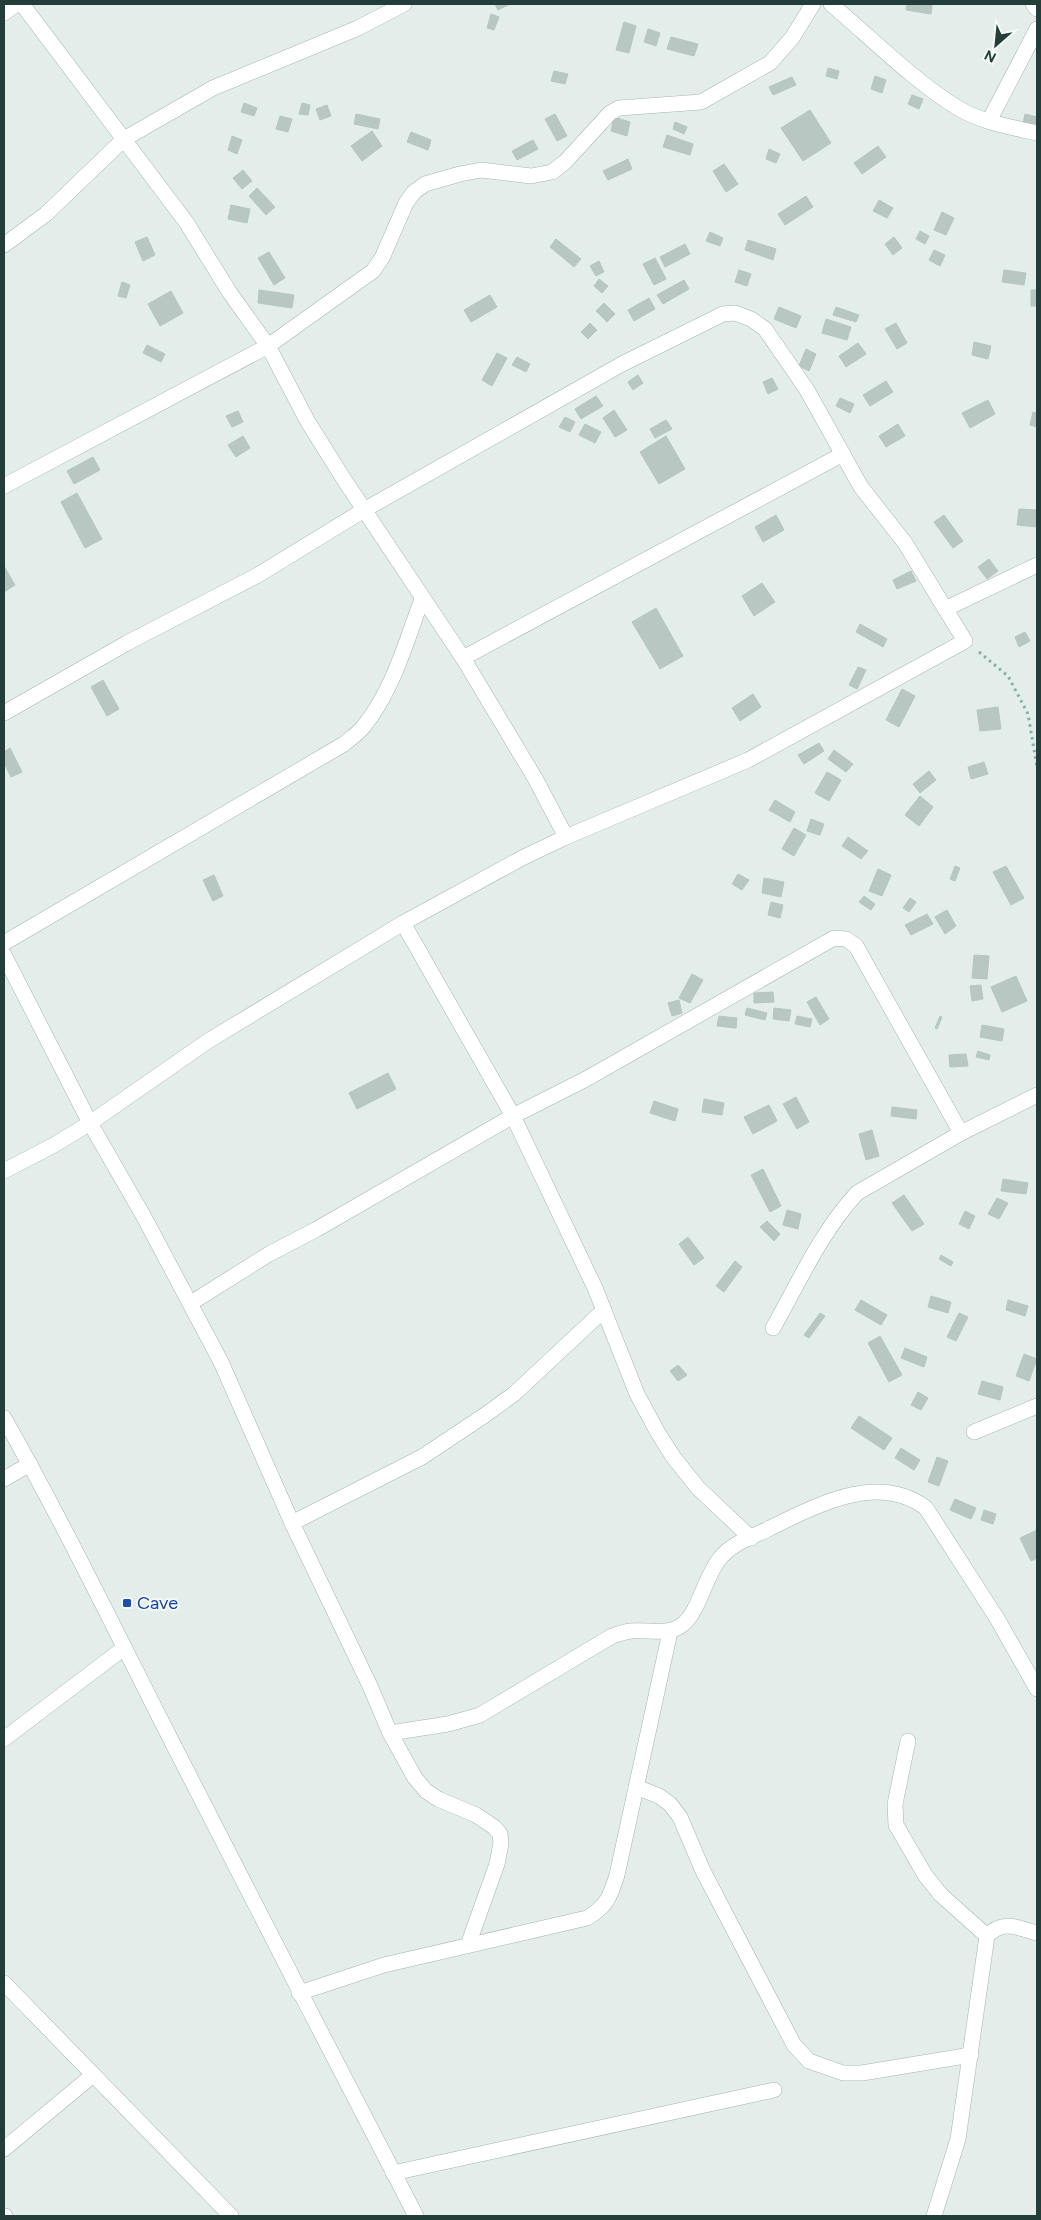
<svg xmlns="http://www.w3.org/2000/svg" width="1041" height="2220" font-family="Figtree,sans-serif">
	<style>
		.building { fill: #b8c7c2; stroke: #b5c6c0 }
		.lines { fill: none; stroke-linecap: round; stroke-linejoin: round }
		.minor-casing { stroke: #a6b5b0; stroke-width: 16 }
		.tertiary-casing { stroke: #a6b5b0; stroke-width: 16 }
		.path { stroke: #83b0a4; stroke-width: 3; stroke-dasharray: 2.5 4; stroke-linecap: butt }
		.minor { stroke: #fff; stroke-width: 15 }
		.tertiary { stroke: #fff; stroke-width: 15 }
		.transit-dot { fill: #1a4fb4; stroke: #f3f9f6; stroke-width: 2 }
		.labels { text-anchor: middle; stroke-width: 4; stroke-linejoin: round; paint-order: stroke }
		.transit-label { font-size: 18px; fill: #164399; stroke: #f3f9f6; text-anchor: start }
	</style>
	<rect width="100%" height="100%" fill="#e3ede9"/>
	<g class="building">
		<path d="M495 4H510L498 10Z"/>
		<path d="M907 4 932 5 931 14 906 10Z"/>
		<path d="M491 14 499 17 494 30 487 28Z"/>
		<path d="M624 22 636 26 629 53 616 50Z"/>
		<path d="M648 29 660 33 656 46 644 42Z"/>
		<path d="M671 37 698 44 694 56 667 49Z"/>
		<path d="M828 68 839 71 837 79 826 76Z"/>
		<path d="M554 71 568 74 565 84 551 81Z"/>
		<path d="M875 76 886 80 882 93 871 89Z"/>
		<path d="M792 77 796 85 773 95 769 87Z"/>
		<path d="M912 95 923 99 919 109 908 104Z"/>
		<path d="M244 103 257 108 254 116 241 112Z"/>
		<path d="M302 103 310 105 308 115 299 114Z"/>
		<path d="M327 105 331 116 320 120 316 109Z"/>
		<path d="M810 110 831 143 803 161 781 128Z"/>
		<path d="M356 114 380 119 378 129 354 124Z"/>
		<path d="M555 114 567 136 557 141 545 119Z"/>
		<path d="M1025 114 1037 117V127L1023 124Z"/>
		<path d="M280 116 292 119 288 132 276 129Z"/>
		<path d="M614 117 630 122 627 136 611 131Z"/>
		<path d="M675 122 687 127 684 134 673 129Z"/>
		<path d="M372 131 382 146 362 161 351 146Z"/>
		<path d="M411 132 431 140 428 150 407 142Z"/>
		<path d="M667 135 693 144 690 155 663 147Z"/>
		<path d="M232 136 242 140 237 154 228 150Z"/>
		<path d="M533 140 538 149 517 160 512 151Z"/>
		<path d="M878 146 886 157 862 174 854 163Z"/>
		<path d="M769 149 780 154 776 163 766 159Z"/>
		<path d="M628 159 632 169 608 180 603 171Z"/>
		<path d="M724 164 738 184 726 192 713 171Z"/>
		<path d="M243 170 252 181 242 189 233 178Z"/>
		<path d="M257 188 275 207 266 215 249 196Z"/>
		<path d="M806 196 813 207 785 225 778 214Z"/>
		<path d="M879 200 893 208 887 218 873 211Z"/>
		<path d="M231 205 250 209 247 223 228 219Z"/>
		<path d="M942 212 954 218 946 235 934 230Z"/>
		<path d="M920 231 929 236 925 244 916 239Z"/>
		<path d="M710 232 723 238 720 246 706 241Z"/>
		<path d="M147 237 155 255 143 261 135 242Z"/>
		<path d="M894 237 902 248 893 255 885 244Z"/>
		<path d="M556 239 581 259 574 267 550 247Z"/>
		<path d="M748 240 776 249 773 260 745 250Z"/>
		<path d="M685 244 690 254 665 267 660 257Z"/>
		<path d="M934 250 945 255 940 266 929 260Z"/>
		<path d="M269 252 285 278 274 285 258 258Z"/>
		<path d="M655 258 666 279 654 285 643 264Z"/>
		<path d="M599 261 604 272 596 276 590 266Z"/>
		<path d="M739 270 751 274 747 286 735 282Z"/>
		<path d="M1004 270 1026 273 1024 285 1002 282Z"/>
		<path d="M599 279 608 286 602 293 594 286Z"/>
		<path d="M684 280 689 289 663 304 657 295Z"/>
		<path d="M122 282 130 285 126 298 118 296Z"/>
		<path d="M259 290 294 295 292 308 258 303Z"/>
		<rect x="1031" y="290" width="6" height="16"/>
		<path d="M171 291 183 313 160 326 148 304Z"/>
		<path d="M490 295 497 307 471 322 464 310Z"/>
		<path d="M649 298 655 309 634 321 628 310Z"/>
		<path d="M604 303 615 314 607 322 596 311Z"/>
		<path d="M779 307 801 316 796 328 774 319Z"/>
		<path d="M836 307 859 315 856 322 833 315Z"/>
		<path d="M826 319 851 327 847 340 822 333Z"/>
		<path d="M590 323 597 330 588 339 581 332Z"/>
		<path d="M896 323 907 343 897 349 885 329Z"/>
		<path d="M974 342 991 346 988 359 972 355Z"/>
		<path d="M858 343 866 354 846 367 839 356Z"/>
		<path d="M147 345 165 354 161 362 143 353Z"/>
		<path d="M806 349 816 354 809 371 799 366Z"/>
		<path d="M497 353 507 358 492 386 482 380Z"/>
		<path d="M517 357 530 364 526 372 512 365Z"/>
		<path d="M638 375 643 383 633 390 628 382Z"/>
		<path d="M772 378 778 389 768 394 763 382Z"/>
		<path d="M886 381 893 392 870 406 863 395Z"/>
		<path d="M596 396 603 406 581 419 575 409Z"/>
		<path d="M840 398 854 404 850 413 836 406Z"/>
		<path d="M988 400 995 414 970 428 962 413Z"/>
		<path d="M614 410 627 430 615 437 603 418Z"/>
		<path d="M238 411 243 422 232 427 226 416Z"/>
		<path d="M1033 412 1037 413V427L1030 425Z"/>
		<path d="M565 417 575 422 570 432 559 427Z"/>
		<path d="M666 420 672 429 655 438 650 429Z"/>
		<path d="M585 424 601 432 595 443 579 435Z"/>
		<path d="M898 424 905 436 886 447 879 436Z"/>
		<path d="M243 436 250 448 236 457 228 445Z"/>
		<path d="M666 436 685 469 659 484 640 452Z"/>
		<path d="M93 457 100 470 74 484 67 471Z"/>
		<path d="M77 493 102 539 85 548 61 502Z"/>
		<path d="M1019 509 1037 510V527L1017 525Z"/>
		<path d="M776 515 784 530 763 542 755 527Z"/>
		<path d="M944 515 963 541 953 548 934 522Z"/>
		<path d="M989 559 998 571 987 579 978 567Z"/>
		<path d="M4 566 15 585 4 592Z"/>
		<path d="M911 571 916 581 897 589 893 580Z"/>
		<path d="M762 583 775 602 754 616 742 596Z"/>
		<path d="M656 608 683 656 660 669 632 622Z"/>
		<path d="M860 624 887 639 883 647 856 632Z"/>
		<path d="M1025 632 1030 641 1019 647 1015 637Z"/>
		<path d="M858 667 866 670 857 689 849 685Z"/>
		<path d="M103 680 119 709 107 716 91 687Z"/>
		<path d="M902 689 915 696 899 727 886 720Z"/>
		<path d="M753 694 761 707 740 721 732 708Z"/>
		<path d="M998 707 1001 729 980 731 977 710Z"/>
		<path d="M819 743 824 751 804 764 798 755Z"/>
		<path d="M10 748 22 772 11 777 4 763V752Z"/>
		<path d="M834 750 853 764 846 772 828 759Z"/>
		<path d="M984 762 988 774 971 779 968 767Z"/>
		<path d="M929 771 936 780 920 793 913 784Z"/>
		<path d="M827 772 841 780 829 801 815 793Z"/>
		<path d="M920 796 933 807 919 826 905 815Z"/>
		<path d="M775 800 795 812 790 822 769 810Z"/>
		<path d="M811 819 824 824 820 835 807 831Z"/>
		<path d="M794 828 806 835 794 856 782 849Z"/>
		<path d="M848 837 868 851 861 859 842 846Z"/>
		<path d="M955 866 960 868 955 881 950 879Z"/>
		<path d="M1006 866 1024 898 1011 905 993 872Z"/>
		<path d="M878 869 891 875 882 896 869 891Z"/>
		<path d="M738 874 749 880 742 890 732 884Z"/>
		<path d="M214 875 223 896 213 901 203 880Z"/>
		<path d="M764 878 784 882 781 897 762 893Z"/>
		<path d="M864 896 875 904 871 910 859 902Z"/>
		<path d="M910 898 916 902 909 912 903 908Z"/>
		<path d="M771 902 783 905 780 918 768 915Z"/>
		<path d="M947 910 956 926 945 934 935 917Z"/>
		<path d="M927 914 933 924 911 935 905 925Z"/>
		<path d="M974 955 989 956 987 979 972 978Z"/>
		<path d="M692 974 703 980 690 1003 679 998Z"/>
		<path d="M1016 976 1027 1001 1002 1012 991 987Z"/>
		<path d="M981 985 983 999 972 1001 970 986Z"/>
		<path d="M773 992 774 1002 754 1003V993Z"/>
		<path d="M816 997 829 1019 820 1025 807 1002Z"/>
		<path d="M679 1000 682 1013 672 1016 668 1003Z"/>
		<path d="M747 1008 767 1013 765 1020 745 1015Z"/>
		<path d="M774 1008 791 1010 789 1021 773 1019Z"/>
		<path d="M719 1016 737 1018 736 1028 717 1026Z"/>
		<path d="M797 1016 812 1019 810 1027 795 1024Z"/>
		<path d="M940 1016 942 1017 937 1029 935 1028Z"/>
		<path d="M982 1025 1004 1029 1002 1041 980 1037Z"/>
		<path d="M978 1051 990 1055 989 1060 976 1057Z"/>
		<path d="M966 1054 968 1066 950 1067 949 1055Z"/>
		<path d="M388 1073 396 1089 357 1109 349 1093Z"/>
		<path d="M796 1097 809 1122 797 1129 783 1104Z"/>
		<path d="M704 1099 724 1103 722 1115 702 1112Z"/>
		<path d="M654 1101 678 1109 675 1121 650 1113Z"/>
		<path d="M769 1105 777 1121 753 1134 744 1117Z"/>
		<path d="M892 1107 917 1110 916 1119 891 1116Z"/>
		<path d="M872 1130 879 1156 866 1160 859 1134Z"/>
		<path d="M763 1169 781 1206 770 1212 751 1175Z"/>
		<path d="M1003 1179 1028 1183 1026 1194 1001 1191Z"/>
		<path d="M904 1195 924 1224 912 1231 892 1203Z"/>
		<path d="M997 1198 1008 1203 999 1219 988 1214Z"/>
		<path d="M787 1210 801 1214 798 1229 783 1225Z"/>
		<path d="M965 1211 975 1216 969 1229 959 1224Z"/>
		<path d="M767 1221 780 1234 774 1241 760 1227Z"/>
		<path d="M688 1237 704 1258 694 1265 679 1244Z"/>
		<path d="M941 1255 953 1262 951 1266 939 1259Z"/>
		<path d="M735 1261 742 1267 724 1292 716 1286Z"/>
		<path d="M931 1296 951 1302 948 1313 928 1307Z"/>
		<path d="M861 1300 887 1315 881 1325 855 1310Z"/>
		<path d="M1008 1300 1028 1306 1025 1316 1006 1310Z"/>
		<path d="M820 1313 825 1316 809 1338 804 1335Z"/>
		<path d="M959 1313 968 1317 956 1341 947 1337Z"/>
		<path d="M880 1336 902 1375 889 1382 868 1343Z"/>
		<path d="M905 1348 927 1357 924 1367 901 1358Z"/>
		<path d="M1024 1354 1037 1359 1029 1381 1016 1376Z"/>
		<path d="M678 1365 687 1375 678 1381 670 1371Z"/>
		<path d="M982 1381 1003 1387 1000 1400 978 1394Z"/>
		<path d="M918 1392 928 1398 921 1410 911 1405Z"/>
		<path d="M859 1416 892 1438 884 1450 851 1428Z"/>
		<path d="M901 1448 920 1460 914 1470 895 1458Z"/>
		<path d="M937 1457 948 1461 939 1486 928 1482Z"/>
		<path d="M955 1499 976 1508 971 1519 950 1510Z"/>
		<path d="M984 1510 996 1514 993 1524 981 1520Z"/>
		<path d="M1037 1530V1558L1031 1561 1020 1538Z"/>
	</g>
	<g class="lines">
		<g class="minor-casing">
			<g id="minor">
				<path d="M831 4C870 37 915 82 958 108 981 122 1011 127 1037 133"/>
				<path d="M1033 4 1037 9"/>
				<path d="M4 13 17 4"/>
				<path d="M989 121 1037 29"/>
				<path d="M4 245 46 214 124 139 213 88 358 28 404 4"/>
				<path d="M4 486 268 346 373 271 382 258 406 203 414 192 425 184 460 174 481 170 531 176 552 172 565 162 610 113 619 108 701 102 770 63 792 38 813 4"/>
				<path d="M945 609 1037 565"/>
				<path d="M463 658 843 454"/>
				<path d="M4 713 127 643 258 575 364 510 622 364 723 314 735 313 751 319 765 329 807 390 861 487 905 543 965 641 748 760 566 837"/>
				<path d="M403 923 513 1116 595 1288 637 1394 658 1433 674 1458 698 1488 751 1538"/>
				<path d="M4 943 344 744C351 738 359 733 364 726 393 690 406 642 422 599"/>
				<path d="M4 955 90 1123 144 1217 221 1362 292 1523 370 1686 390 1733 415 1778 426 1791 438 1799 476 1815 494 1827 500 1834 501 1843 497 1864 468 1945"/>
				<path d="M4 1171 54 1145 90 1123 208 1041 403 923 522 858 566 837 536 780 463 658 343 478 308 422 268 346 230 293 186 222 22 4"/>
				<path d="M191 1303 269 1254 317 1229 513 1116 586 1079 834 938 846 939 856 946 961 1133"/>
				<path d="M773 1328C799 1282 821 1232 857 1193L961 1133 1037 1095"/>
				<path d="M974 1432 1037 1406"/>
				<path d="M4 1479 30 1464"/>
				<path d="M292 1523 422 1457 485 1415 514 1394 604 1310"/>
				<path d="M390 1733 448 1724 480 1715 612 1636C618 1634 624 1632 630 1631 648 1629 667 1636 682 1625 699 1613 705 1575 721 1557 734 1542 753 1537 770 1528 818 1505 877 1472 926 1508L998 1620 1037 1689"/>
				<path d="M4 1739 124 1648"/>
				<path d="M908 1741 895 1804 896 1825 925 1875 941 1895 987 1936"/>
				<path d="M636 1787 659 1796 670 1804 680 1817 703 1871 794 2045 809 2061 843 2073H862L971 2055"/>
				<path d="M4 1983 231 2216"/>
				<path d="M299 1993 384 1965 587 1918C607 1906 610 1897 617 1875L670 1632"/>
				<path d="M4 2149 93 2075"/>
				<path d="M393 2173 774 2090"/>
				<path d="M4 2216H5"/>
				<path d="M934 2216 958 2139 987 1936C1003 1919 1018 1928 1037 1933"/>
			</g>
		</g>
		<g class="tertiary-casing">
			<path id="tertiary" d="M4 1418C64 1524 117 1634 172 1742 253 1901 334 2058 416 2216"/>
		</g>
		<path class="path" d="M979 652 1008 676 1028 714 1037 767"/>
		<use href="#minor" class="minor"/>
		<use href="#tertiary" class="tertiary"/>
	</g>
	<rect class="transit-dot" x="122" y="1598" width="10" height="10" rx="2.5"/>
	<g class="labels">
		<g class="transit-label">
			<text x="137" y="1609">Cave</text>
		</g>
	</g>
	<rect width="1041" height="2220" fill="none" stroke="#233e38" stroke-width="10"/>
	<g transform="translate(996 45) rotate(207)" stroke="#f3f9f6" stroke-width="4" paint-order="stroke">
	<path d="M0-4L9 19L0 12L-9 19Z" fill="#233e38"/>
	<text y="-8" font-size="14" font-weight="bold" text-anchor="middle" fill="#233e38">N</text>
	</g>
</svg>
